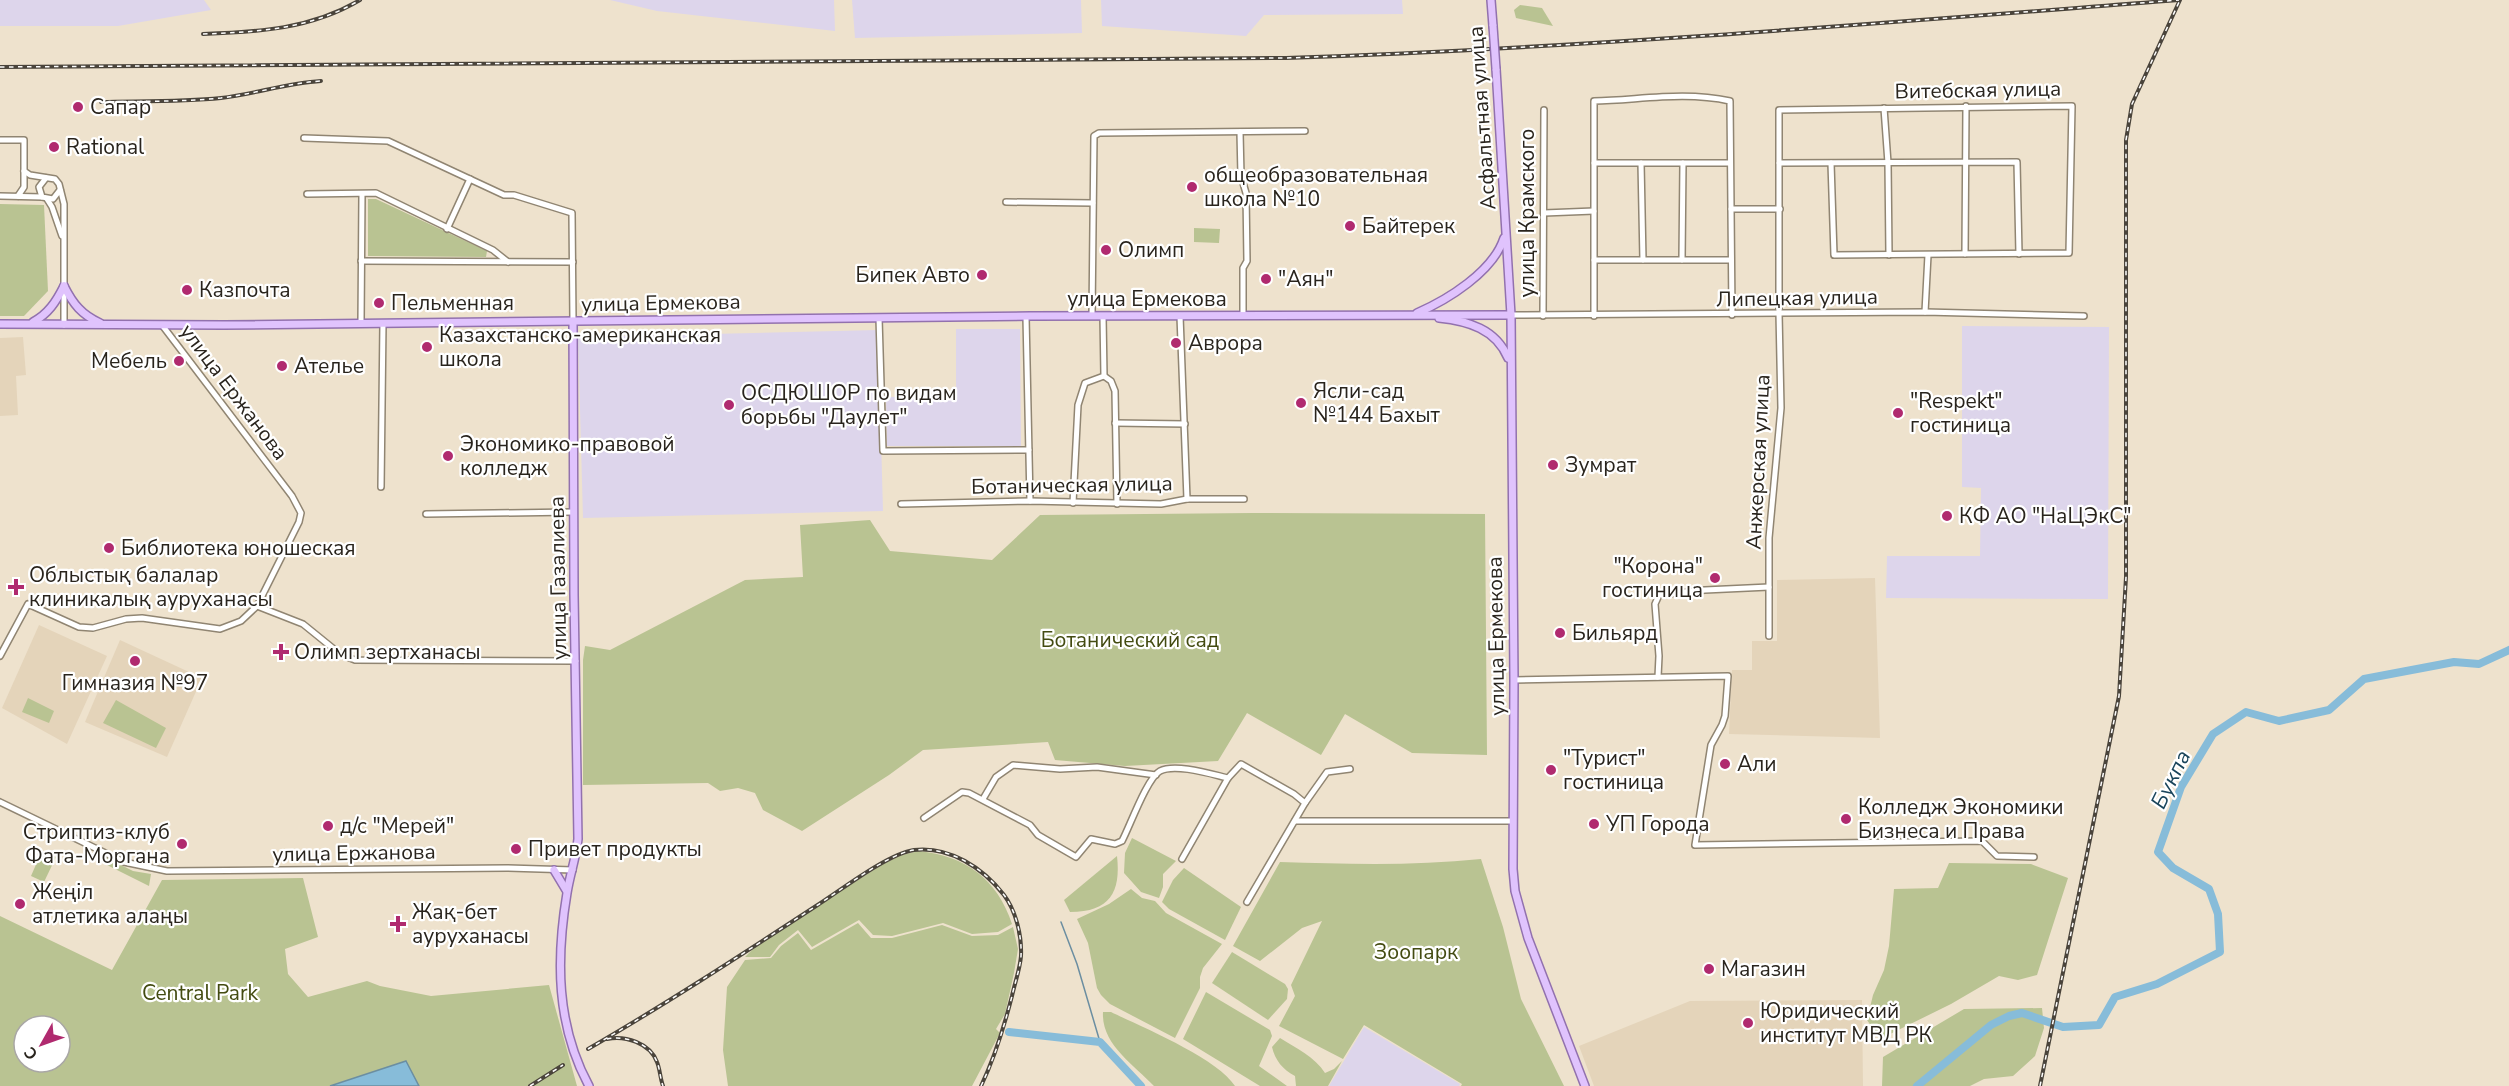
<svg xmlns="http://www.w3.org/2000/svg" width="2509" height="1086" font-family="'Nunito Sans',sans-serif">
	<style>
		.industrial { fill: #ddd5eb }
		.built { fill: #e4d4ba }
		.green { fill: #b9c392; fill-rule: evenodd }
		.water { fill: #87bcd9; stroke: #6b8ea1; stroke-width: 1.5 }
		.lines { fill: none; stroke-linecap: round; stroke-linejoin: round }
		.stream { stroke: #6b8ea1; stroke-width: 1.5 }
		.river { stroke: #87bcd9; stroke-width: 8 }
		.minor-casing { stroke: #908572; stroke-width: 8 }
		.major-casing { stroke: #9271ae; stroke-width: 10 }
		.minor { stroke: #fff; stroke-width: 5 }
		.major { stroke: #e0c3fd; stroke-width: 7 }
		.rail-casing { stroke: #4a443b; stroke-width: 4 }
		.rail { stroke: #fff; stroke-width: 1.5; stroke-dasharray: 4.5; stroke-linecap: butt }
		.major-bridge-casing { stroke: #9271ae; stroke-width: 10; stroke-linecap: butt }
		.major-bridge { stroke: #e0c3fd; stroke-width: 7 }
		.poi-dot { fill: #b02a6f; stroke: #fff; stroke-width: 2 }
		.labels { text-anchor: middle; stroke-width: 4.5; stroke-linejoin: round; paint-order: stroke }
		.street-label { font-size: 21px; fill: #29241d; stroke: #fff }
		.poi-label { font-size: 21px; fill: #29241d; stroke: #fff; text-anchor: start }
		.park-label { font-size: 21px; fill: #434b11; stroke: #fff }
		.water-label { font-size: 22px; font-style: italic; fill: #1a455b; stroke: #fff }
	</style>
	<rect width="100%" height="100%" fill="#eee2cd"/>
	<g class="industrial">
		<path d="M0 0H204L211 10 118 26H0Z"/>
		<path d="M610 0H834L835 31 657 11Z"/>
		<path d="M852 0H1081L1082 33 855 38Z"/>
		<path d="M1101 0H1402L1403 14 1264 15 1246 36 1102 26Z"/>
		<path d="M1962 326 2109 327 2108 599 1886 598 1887 556H1980L1981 488 1962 487Z"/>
		<path d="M956 329H1020L1021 446H887L886 397 956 396Z"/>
		<path d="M878 330 883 511 583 518 578 337Z"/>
		<path d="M1364 1027 1460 1084 1459 1086H1329Z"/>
	</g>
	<g class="built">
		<path d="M23 337 26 375 16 376 18 415 0 416V338Z"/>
		<path d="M1875 578 1880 738 1729 734 1732 670H1752V641H1777V580Z"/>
		<path d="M39 625 107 656 67 744 2 708Z"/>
		<path d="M120 640 202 678 167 757 85 722Z"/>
		<path d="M1862 1000 1863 1086H1594L1579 1046 1690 1001Z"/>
	</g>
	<g class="green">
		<path d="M1520 5 1542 8 1553 26 1516 18 1514 10Z"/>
		<path d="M368 199H376L487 251 486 257 368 256Z"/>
		<path d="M0 204 44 205 48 291 24 316H0Z"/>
		<path d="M1194 228 1220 229 1219 243 1194 242Z"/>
		<path d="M1252 513 1485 514 1487 755 1412 753 1345 714 1321 755 1247 713 1218 761 1125 766 1055 760 1048 742 923 750 889 775 802 831 763 810 755 793 738 788 720 791 708 783 583 785V660L585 646 610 650 745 580 803 577 800 525 870 520 890 551 992 560 1040 515Z"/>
		<path d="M28 698 54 711 49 723 22 712Z"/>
		<path d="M116 700 166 728 156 748 103 723Z"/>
		<path d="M1132 838 1176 861 1163 874V887L1159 898 1141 892 1124 873 1125 853Z"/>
		<path d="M42 851 56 857 44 882 31 876Z"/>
		<path d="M919 851C966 856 997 879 1012 924L998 932 972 934 943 923 892 936 873 935 859 920 812 947 798 930 779 945 770 957H745L761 941 883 864 902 855Z"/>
		<path d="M1117 856C1121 892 1110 912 1070 912L1064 900Z"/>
		<path d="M105 857 133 871 151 874 149 886 99 861Z"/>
		<path d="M1481 859 1503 927 1521 999 1564 1086H1461L1462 1084 1364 1025 1343 1059 1279 1026 1295 996 1291 985 1322 921 1302 928 1260 961 1233 946 1280 862C1347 864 1414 866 1481 859Z"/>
		<path d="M1949 863 2031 864 2068 878 2037 975 2018 980 1999 976 1951 1004 1880 1039 1867 1020 1873 995 1884 970 1889 946 1894 889 1938 888Z"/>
		<path d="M1184 868 1241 907 1225 940 1169 909 1162 902 1173 880Z"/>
		<path d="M303 878 318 937 285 949 288 974 308 997 367 981 380 986 431 996 549 985 577 1086H0V916L112 970 162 880ZM24 1026H60V1062H24Z"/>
		<path d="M1131 889 1142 898 1155 901 1166 913 1222 944 1203 968 1200 977V988L1175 1038 1110 1004 1101 995 1097 988 1088 943 1077 919 1109 904Z"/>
		<path d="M858 923 871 938H892L942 925 972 936 998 935 1013 927 1018 949 1014 973 1005 1014 996 1029 1000 1033 972 1086H728L723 1050 727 987 745 960 771 958 781 946 798 933 811 950Z"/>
		<path d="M1232 952 1285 984 1288 989 1287 999 1268 1020 1212 983Z"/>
		<path d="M1206 992 1270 1030 1272 1036 1259 1066 1287 1086H1260L1183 1039Z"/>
		<path d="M2042 1008 2044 1028 2035 1056 2013 1076 1984 1079 1970 1086H1882L1883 1057 1964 1009Z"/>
		<path d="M1103 1012H1111C1142 1027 1217 1058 1235 1086H1154C1134 1065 1101 1044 1103 1012Z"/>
		<path d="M1280 1038C1296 1048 1315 1057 1325 1073L1334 1069 1342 1061 1328 1086H1296L1295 1076C1283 1070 1275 1060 1272 1047Z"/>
	</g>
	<path class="water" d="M406 1061 419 1086H330Z"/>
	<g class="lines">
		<path class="stream" d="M1061 922 1077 964 1100 1042"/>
		<g class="river">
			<path d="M1009 1032 1100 1042 1141 1086"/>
			<path d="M1917 1086 1991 1025 2009 1016 2022 1013 2063 1027 2099 1025 2115 997 2157 984 2220 952 2218 914 2209 889 2173 868 2158 852 2181 787 2213 734 2246 712 2279 721 2329 710 2364 679 2454 662 2479 664 2509 650"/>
		</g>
		<g class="minor-casing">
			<g id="minor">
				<path d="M1884 108 1888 163 1889 255"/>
				<path d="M1240 132 1241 176 1246 193 1247 261 1243 268V316"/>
				<path d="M304 138 388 141 504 195H514L572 213 573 321"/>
				<path d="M0 140H24V187L18 196"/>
				<path d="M1594 163H1730"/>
				<path d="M1641 163 1643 260"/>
				<path d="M1779 163 2017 162 2019 254"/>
				<path d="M24 171 30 175 55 179 59 184 64 204V325"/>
				<path d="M46 178 39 187 42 197 53 199 60 190"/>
				<path d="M307 194 376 193 493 250 508 262"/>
				<path d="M0 196 42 197"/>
				<path d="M47 199 52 207 62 236"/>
				<path d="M1006 202 1093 203"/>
				<path d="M1731 209H1780"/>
				<path d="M1544 213 1594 211"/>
				<path d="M447 229 470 179"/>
				<path d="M1965 254 1966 106"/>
				<path d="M1594 260H1731"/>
				<path d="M1682 260 1683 163"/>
				<path d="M361 261 573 262"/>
				<path d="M1925 312 1928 255"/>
				<path d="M1511 315 1925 312 2084 316"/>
				<path d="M1092 316 1094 136 1099 133 1305 131"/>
				<path d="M1180 316 1187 499"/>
				<path d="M1543 316 1544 110"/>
				<path d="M1594 316V101C1640 100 1684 91 1730 101L1732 315"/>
				<path d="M1026 317 1030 501"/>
				<path d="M879 318 883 451 1029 450"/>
				<path d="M361 323 362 194"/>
				<path d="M1104 376 1111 381 1115 391 1117 504"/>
				<path d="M1115 423 1185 424"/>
				<path d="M381 487 383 323"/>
				<path d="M1073 503 1078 405 1085 383 1104 376 1103 316"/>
				<path d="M901 504 1030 501 1161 504 1187 499H1244"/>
				<path d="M426 514 573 512"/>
				<path d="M257 606 303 624 340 654 355 660 576 661"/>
				<path d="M1769 636V538L1781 408 1779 313V110L2072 106 2069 253 1834 255 1831 163"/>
				<path d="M0 656 28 604 79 627 93 628 126 619 142 618 220 629 241 621 257 606 299 522 301 513 292 496 162 325"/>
				<path d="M1658 677 1659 656 1655 604 1659 595 1705 590 1769 587"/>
				<path d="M1514 680 1728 676 1725 716 1722 725 1711 745 1695 845 1982 841 1997 856 2034 857"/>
				<path d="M983 799 996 777 1013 765 1060 769 1097 767 1156 775"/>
				<path d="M0 802 124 862 167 871 507 868 573 870"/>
				<path d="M924 818 962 792 969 793 1030 825 1038 835 1076 857 1091 839 1115 844 1122 841C1130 826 1147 778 1160 771 1175 763 1211 774 1228 778L1241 764 1294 794 1305 803"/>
				<path d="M1295 821H1512"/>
				<path d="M1182 859 1228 778"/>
				<path d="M1247 902 1305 803 1327 772 1350 769"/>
			</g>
		</g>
		<g class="major-casing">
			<g id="major">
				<path d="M1491 0 1493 26"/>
				<path d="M1496 69 1511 315 1514 680 1513 869 1515 891 1528 938 1585 1086"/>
				<path d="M64 286C73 304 82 315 100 323"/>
				<path d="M1417 313C1447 300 1493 272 1504 238"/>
				<path d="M1439 318C1468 321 1496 329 1508 358"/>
				<path d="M573 321 574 595 578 839C576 858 570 874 567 893 556 959 556 1025 589 1086"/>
				<path d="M33 322C48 314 56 302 64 286"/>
				<path d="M0 324 224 325 1030 316 1511 315"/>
				<path d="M554 870 566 890"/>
			</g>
		</g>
		<use href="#minor" class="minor"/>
		<use href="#major" class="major"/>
		<g class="rail-casing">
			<g id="rail">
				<path d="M203 34C259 32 311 29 360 0"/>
				<path d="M0 67 1286 58C1584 48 1881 23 2179 0"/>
				<path d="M101 102C141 101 181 102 221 98 255 94 287 83 321 81"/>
				<path d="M607 1039C625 1035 650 1043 657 1062 660 1069 660 1078 663 1086"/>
				<path d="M588 1049C666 1004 741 955 816 906 840 891 887 854 914 850 950 846 983 868 1004 895 1016 911 1022 936 1021 956 1020 969 1015 982 1012 996 1004 1027 995 1057 981 1086"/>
				<path d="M530 1086 563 1065"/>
				<path d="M2040 1086 2119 696 2126 577V140L2132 104 2180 0"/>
			</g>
		</g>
		<use href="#rail" class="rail"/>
		<g class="major-bridge-casing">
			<path id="major-bridge" d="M1493 26 1496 69"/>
		</g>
		<use href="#major-bridge" class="major-bridge"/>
	</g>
	<g class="poi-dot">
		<circle cx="78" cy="107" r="6"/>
		<circle cx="54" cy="147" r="6"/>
		<circle cx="1192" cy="187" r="6"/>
		<circle cx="1350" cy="226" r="6"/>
		<circle cx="1106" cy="250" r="6"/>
		<circle cx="982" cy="275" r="6"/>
		<circle cx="1266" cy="279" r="6"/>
		<circle cx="187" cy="290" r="6"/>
		<circle cx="379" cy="303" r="6"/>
		<circle cx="1176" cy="343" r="6"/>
		<circle cx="427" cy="347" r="6"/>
		<circle cx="179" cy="361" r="6"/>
		<circle cx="282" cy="366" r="6"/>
		<circle cx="1301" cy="403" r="6"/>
		<circle cx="729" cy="405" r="6"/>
		<circle cx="1898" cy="413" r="6"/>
		<circle cx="448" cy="456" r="6"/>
		<circle cx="1553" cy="465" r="6"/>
		<circle cx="1947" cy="516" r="6"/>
		<circle cx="109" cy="548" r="6"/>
		<circle cx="1715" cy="578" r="6"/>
		<path d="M13 578h6v6h6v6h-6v6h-6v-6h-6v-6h6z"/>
		<circle cx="1560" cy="633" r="6"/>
		<path d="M278 643h6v6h6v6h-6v6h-6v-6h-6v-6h6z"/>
		<circle cx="135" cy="661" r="6"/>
		<circle cx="1725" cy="764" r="6"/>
		<circle cx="1551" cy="770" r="6"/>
		<circle cx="1846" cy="819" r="6"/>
		<circle cx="1594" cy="824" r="6"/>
		<circle cx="328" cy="826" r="6"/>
		<circle cx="182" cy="844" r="6"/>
		<circle cx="516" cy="849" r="6"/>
		<circle cx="20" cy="904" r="6"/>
		<path d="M395 915h6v6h6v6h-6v6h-6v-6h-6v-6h6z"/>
		<circle cx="1709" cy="969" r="6"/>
		<circle cx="1748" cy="1023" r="6"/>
	</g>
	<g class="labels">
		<g class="street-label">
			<text transform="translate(1978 90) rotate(-1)" y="7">Витебская улица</text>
			<text transform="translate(1482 118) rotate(-94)" y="7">Асфальтная улица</text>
			<text transform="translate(1527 213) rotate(-90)" y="7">улица Крамского</text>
			<text transform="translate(1797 298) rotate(-1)" y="7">Липецкая улица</text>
			<text x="1147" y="306">улица Ермекова</text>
			<text transform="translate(661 303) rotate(-1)" y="7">улица Ермекова</text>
			<text transform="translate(234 392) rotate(53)" y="7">улица Ержанова</text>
			<text transform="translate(1758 462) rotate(-87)" y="7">Анжерская улица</text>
			<text transform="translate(1072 485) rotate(-1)" y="7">Ботаническая улица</text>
			<text transform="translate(558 578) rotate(-91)" y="7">улица Газалиева</text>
			<text transform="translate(1496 636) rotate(-91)" y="7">улица Ермекова</text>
			<text transform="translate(354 853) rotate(-1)" y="7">улица Ержанова</text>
		</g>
		<g class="poi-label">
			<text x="90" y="114">Сапар</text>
			<text x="66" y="154">Rational</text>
			<text x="1204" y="182">общеобразовательная<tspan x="1204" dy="24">школа №10</tspan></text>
			<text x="1362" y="233">Байтерек</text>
			<text x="1118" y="257">Олимп</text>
			<text x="970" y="282" text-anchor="end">Бипек Авто</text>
			<text x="1278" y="286">"Аян"</text>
			<text x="199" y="297">Казпочта</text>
			<text x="391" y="310">Пельменная</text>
			<text x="439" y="342">Казахстанско-американская<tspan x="439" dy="24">школа</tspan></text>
			<text x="1188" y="350">Аврора</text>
			<text x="167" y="368" text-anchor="end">Мебель</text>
			<text x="294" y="373">Ателье</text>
			<text x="1313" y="398">Ясли-сад<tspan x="1313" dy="24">№144 Бахыт</tspan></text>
			<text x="741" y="400">ОСДЮШОР по видам<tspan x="741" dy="24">борьбы "Даулет"</tspan></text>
			<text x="1910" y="408">"Respekt"<tspan x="1910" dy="24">гостиница</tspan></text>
			<text x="460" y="451">Экономико-правовой<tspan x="460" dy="24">колледж</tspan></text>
			<text x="1565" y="472">Зумрат</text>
			<text x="1959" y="523">КФ АО "НаЦЭкС"</text>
			<text x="121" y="555">Библиотека юношеская</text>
			<text x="1703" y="573" text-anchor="end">"Корона"<tspan x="1703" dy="24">гостиница</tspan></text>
			<text x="29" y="582">Облыстық балалар<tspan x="29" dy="24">клиникалық ауруханасы</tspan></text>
			<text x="1572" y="640">Бильярд</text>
			<text x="294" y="659">Олимп зертханасы</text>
			<text x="135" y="690" text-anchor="middle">Гимназия №97</text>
			<text x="1563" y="765">"Турист"<tspan x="1563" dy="24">гостиница</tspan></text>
			<text x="1737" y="771">Али</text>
			<text x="1858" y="814">Колледж Экономики<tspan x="1858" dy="24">Бизнеса и Права</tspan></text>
			<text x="1606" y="831">УП Города</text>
			<text x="340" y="833">д/с "Мерей"</text>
			<text x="170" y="839" text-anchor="end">Стриптиз-клуб<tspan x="170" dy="24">Фата-Моргана</tspan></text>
			<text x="528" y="856">Привет продукты</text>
			<text x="32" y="899">Жеңіл<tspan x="32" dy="24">атлетика алаңы</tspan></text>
			<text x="412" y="919">Жақ-бет<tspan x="412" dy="24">ауруханасы</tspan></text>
			<text x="1721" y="976">Магазин</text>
			<text x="1760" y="1018">Юридический<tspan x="1760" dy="24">институт МВД РК</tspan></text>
		</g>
		<g class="park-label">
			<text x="1130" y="647">Ботанический сад</text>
			<text x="1416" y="959">Зоопарк</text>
			<text x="200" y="1000">Central Park</text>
		</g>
		<g class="water-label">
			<text transform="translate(2170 779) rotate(-64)" y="8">Букпа</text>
		</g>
	</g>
	<g transform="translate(42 1044) rotate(230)"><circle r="28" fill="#ffffff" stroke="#a9a7a5" stroke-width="1.5"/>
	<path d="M0-4.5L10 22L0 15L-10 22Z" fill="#b02a6f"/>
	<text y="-9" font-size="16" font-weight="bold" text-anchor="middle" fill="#29241d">С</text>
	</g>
</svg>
